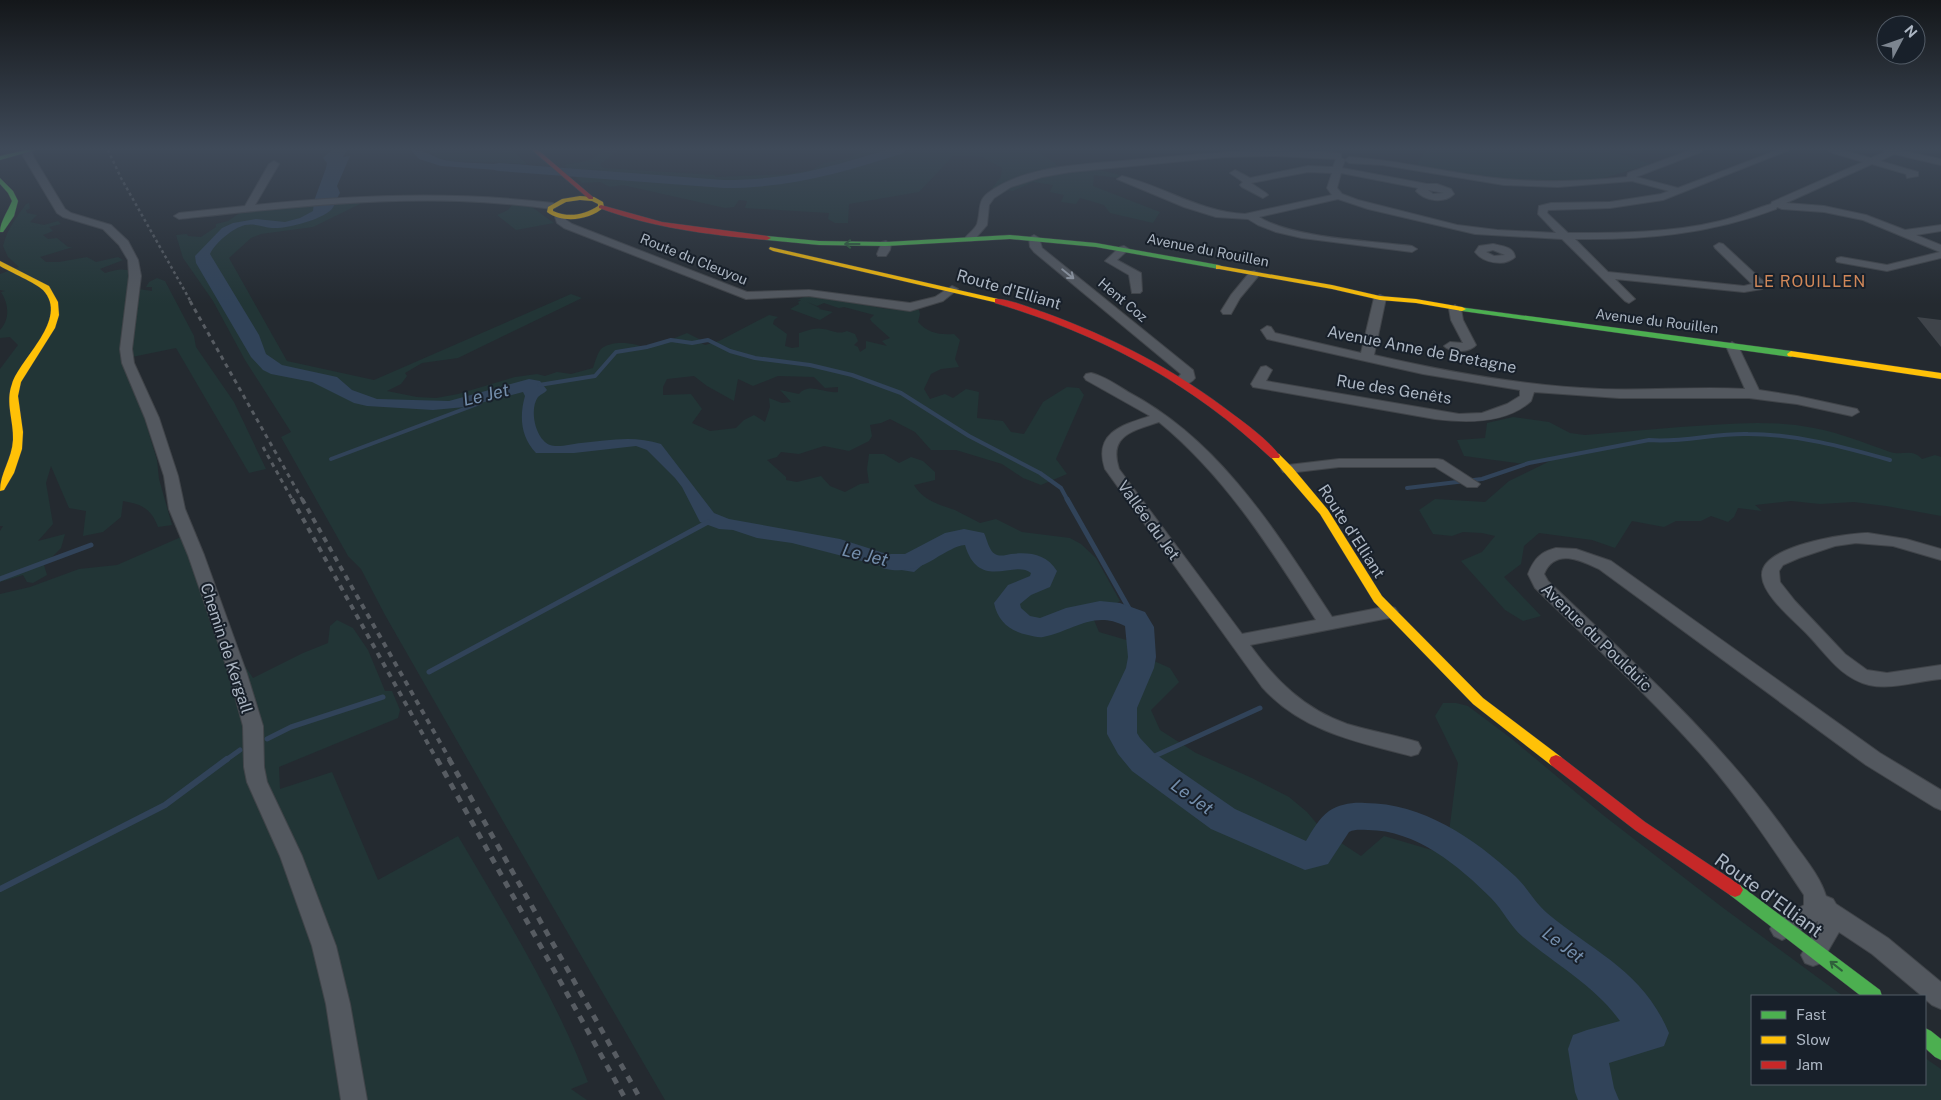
<svg xmlns="http://www.w3.org/2000/svg" width="1941" height="1100" font-family="'Public Sans',sans-serif">
	<style>
		.green { fill: #223536; fill-rule: evenodd }
		.water { fill: #314359 }
		.lines { fill: none; stroke-linecap: round; stroke-linejoin: round }
		.stream-far2 { stroke: #314359; stroke-width: 4 }
		.stream-far1 { stroke: #314359; stroke-width: 5 }
		.stream { stroke: #314359; stroke-width: 6 }
		.river { fill: #314359; fill-rule: evenodd }
		.building { fill: #3f444a }
		.street-casing { stroke: #404449; stroke-width: 2 }
		.fast-casing { stroke: #404449; stroke-width: 1 }
		.slow-casing { stroke: #404449; stroke-width: 1 }
		.jam-casing { stroke: #404449; stroke-width: 1 }
		.street { fill: #53585f; fill-rule: evenodd }
		.fast { fill: #4caf50; fill-rule: evenodd }
		.slow { fill: #ffc107; fill-rule: evenodd }
		.jam { fill: #c62828; fill-rule: evenodd }
		.rail-far3 { stroke: #575c62; stroke-width: 2.5; stroke-dasharray: 3 3; stroke-linecap: butt }
		.rail-far2 { stroke: #575c62; stroke-width: 3; stroke-dasharray: 4.5 4.5; stroke-linecap: butt }
		.rail-far1 { stroke: #575c62; stroke-width: 4; stroke-dasharray: 5.5 5.5; stroke-linecap: butt }
		.rail { stroke: #575c62; stroke-width: 5; stroke-dasharray: 7 7; stroke-linecap: butt }
		.oneway { stroke: #2f603b }
		.oneway2 { stroke: #969eaa }
		.labels { text-anchor: middle; stroke-width: 4; stroke-linejoin: round; paint-order: stroke }
		.far-street-label { font-size: 14px; fill: #acb6c3; stroke: #18202a }
		.far-quarter-label { font-size: 16px; letter-spacing: 1px; fill: #d18859; stroke: #18202a }
		.street-label { font-size: 16px; fill: #acb6c3; stroke: #18202a }
		.water-label { font-size: 18px; font-style: italic; fill: #748eac; stroke: #18202a }
		.near-street-label { font-size: 19px; fill: #acb6c3; stroke: #18202a }
	</style>
	<rect width="100%" height="100%" fill="#242a30"/>
	<g class="green">
		<path d="M426 150H461L470 153 512 150 527 164 449 161 437 157Z"/>
		<path d="M603 150H619L600 164 603 168 715 175V177L789 174 812 170 824 163 849 158 866 150H1036L1065 171 1099 170 1120 175 1118 178 1094 175 1093 186 1160 212 1153 223 1110 213 1104 205 1080 198 1076 204 1061 202 1064 195 1050 192 1053 185 1033 182 1013 191 992 188 1001 177 1002 168 982 157 953 156 919 192 849 204 848 223H835L828 219 829 213 745 208 747 201 739 200 734 207 725 208 623 185 610 187 600 182 582 183 564 165C580 162 591 163 603 150Z"/>
		<path d="M1426 150H1607L1651 164 1594 181H1510L1416 166Z"/>
		<path d="M356 202 360 204 313 227 261 234 251 238 229 258 287 361 374 380 571 294 582 298 458 358 422 363 405 373 407 376 401 384 387 391 417 397 436 398 458 394 515 377 537 374 545 376 557 372 571 374 593 368C595 362 597 354 601 349 612 339 637 343 648 349L687 333 703 341 701 343 705 345 719 341 769 315 778 317 774 320 773 324 787 334 785 346 792 348 799 347V333C806 331 815 327 823 329 832 330 837 335 847 331L855 334 858 341 854 345 858 347 860 352 866 348V341L887 346 882 341 890 338 872 322 870 319 874 315 844 307 839 308 824 303 817 306 807 302 820 308 819 309 833 312 820 320 790 309 799 304 798 302 801 300H797L809 295 887 309 919 310 920 314 918 322C928 333 939 335 954 334L960 340 955 359 959 367 941 369 931 374 924 389 930 399 945 394 953 398 966 389 979 392 977 418 1003 421 1011 432 1024 434 1043 402 1067 387 1079 388 1084 395 1056 459 1067 474 1041 485 1023 478 1002 464 956 450H931L915 432 890 419 881 423 870 425 872 436 869 441 849 451 824 446 799 454 781 452 777 457 767 460 786 477V480L797 482 821 476 830 486 845 492 860 484 869 483 867 469 869 454H884L899 463 911 457 923 461 935 472V480L914 485C923 500 939 505 955 510 963 514 972 519 980 523L996 519 1022 532 1070 538 1081 544 1096 558 1120 601 1094 620 1099 632 1130 641 1129 650 1170 668 1179 682 1151 710 1160 730 1196 753 1252 778 1289 797 1307 812 1323 831 1361 856 1384 836 1435 851 1449 832 1458 763 1435 716 1443 703H1456L1468 706 1512 739 1603 815 1722 907 1843 996H1752V1084H1925V1058L1941 1069V1100H665L511 835 385 615 361 569 348 556 281 437 291 432 245 360 213 301 183 258 176 235 187 234 188 236 201 237 216 227V224L228 221 241 212ZM694 376 707 386 734 401 738 379 753 386 778 376 814 377 825 388 838 387V392C824 394 809 382 799 394L780 390 791 402 782 403 769 398 770 407 765 422 754 415 744 420 736 428 710 431 692 423 702 409 691 394 663 395V387L667 379Z"/>
		<path d="M29 203 30 209 26 210 27 213 37 215 30 222 44 225 58 221 61 224 49 227 53 231 43 235 48 239 57 238 68 247H73L40 257 46 262H59L87 257 96 262 118 257 123 260 100 269 105 273C114 271 122 267 132 272L138 289 152 291V287H146L149 282 157 278 165 281 194 336 196 347 234 402 266 469 249 473 176 348 132 357 137 376 141 407 157 460 159 479 172 525 158 527C151 508 141 504 123 501L121 517 103 532 83 536 86 511 69 508 51 466 46 483 53 524 38 541 65 534 61 548 44 565 47 575 33 583 27 582 23 575 0 582V531L3 526H0V369L18 345 10 337 0 338V330C10 319 9 304 1 292L5 291 0 290V274L19 267 8 257 3 246C7 229 16 218 26 204Z"/>
		<path d="M513 204 532 207 554 223 516 230 497 215 508 210Z"/>
		<path d="M1513 417 1549 422 1570 433 1585 435C1617 432 1649 430 1680 427 1725 424 1769 419 1814 428 1840 433 1865 443 1890 452 1902 456 1912 448 1922 459L1935 455 1941 457V516L1886 506 1854 502 1820 504 1791 501 1755 505 1762 511 1738 508 1734 517 1728 522 1711 516 1701 521H1676L1664 527 1632 521 1615 548 1592 540 1539 533 1524 546 1521 564 1504 577 1541 616 1523 621 1505 610 1461 561 1482 552 1495 536 1482 533 1463 532 1452 536 1433 534 1419 510 1435 499 1485 502 1509 481 1550 461 1524 464 1464 456 1457 440 1485 438 1487 423Z"/>
		<path d="M181 537 215 622 253 678 303 653 328 643 330 626 337 620 353 628 368 650 385 691H392L400 710 398 718 279 767 280 789 332 772 378 880 458 836C504 914 556 998 588 1082L571 1089 587 1100H0V594L30 587 79 569 117 565Z"/>
	</g>
	<g class="water">
		<path d="M332 150H347L343 157 350 156 337 186 340 193C337 198 335 206 331 210 320 220 287 229 272 228 264 227 254 223 245 225 233 228 215 243 210 254L259 335 266 354 282 365 337 377 352 390 377 399 449 401 529 379 540 381 547 390C545 393 541 394 538 397 529 409 535 439 550 445 558 448 572 444 581 443 608 440 635 435 661 444L714 513 729 519 840 539 893 556H910L917 552 927 561 914 572 889 568 792 543 757 538 733 530 719 529 700 522 682 487 675 478 647 450 636 446 574 453H536C521 437 519 417 525 396L523 392 465 407 433 410 367 406 354 403 312 382 271 374 263 370 251 357 196 263 195 256 222 228 233 223 256 219 285 222 300 218 313 211 314 201 326 168 327 163 323 158Z"/>
		<path d="M411 150C430 150 433 159 450 161 476 164 502 164 528 165L536 173 441 166 419 159Z"/>
	</g>
	<g class="lines">
		<g class="stream-far2">
			<path d="M539 385 595 376 616 352 647 347 671 340 692 343 708 340 730 351 755 358 810 365 852 375 901 393 969 436 1040 473 1061 488 1068 501"/>
			<path d="M331 459 480 403"/>
			<path d="M1407 488 1482 479 1529 463 1649 440C1682 443 1715 433 1748 434 1796 434 1844 447 1890 460"/>
		</g>
		<g class="stream-far1">
			<path d="M1067 499 1135 619"/>
			<path d="M0 579 91 545"/>
			<path d="M429 672 708 522"/>
			<path d="M267 739 291 727 383 697"/>
			<path d="M226 760 240 750"/>
			<path d="M1146 760 1260 708"/>
		</g>
		<g class="stream">
			<path d="M1143 762 1149 759"/>
			<path d="M0 889 165 805 227 759"/>
		</g>
		<g class="river">
			<path d="M886 150H906L904 153C841 173 791 188 724 188L499 171 494 170 492 167 494 164 499 163 724 180C786 180 827 168 886 150Z"/>
			<path d="M964 529 984 533C987 539 989 551 995 554 1000 557 1006 555 1011 554 1030 552 1046 554 1057 571L1050 587 1031 595 1020 604 1021 608 1030 616 1040 618 1066 608 1100 601 1120 603 1145 612 1154 627 1156 657 1154 668 1137 708V733L1140 738 1154 753 1235 809 1306 841C1312 831 1319 818 1329 811 1339 804 1354 802 1365 803 1422 803 1474 838 1515 876 1527 887 1534 902 1547 913 1595 953 1643 971 1669 1033L1664 1046 1609 1063 1614 1088 1619 1100H1578L1575 1092 1568 1049 1573 1035 1587 1030 1620 1021C1594 985 1556 965 1523 937 1510 926 1503 910 1491 898 1459 866 1416 830 1368 830 1361 830 1355 829 1349 832L1328 864 1305 870 1211 829 1132 771 1118 754 1107 734V708L1126 668 1128 657 1125 626C1093 610 1074 631 1043 637 1039 638 1033 636 1028 635 1010 631 998 622 994 603L1008 585 1030 576 1031 573C1014 559 979 592 965 545 955 546 947 552 939 556 921 568 903 574 882 568L878 562 882 556 891 554H905L945 533Z"/>
		</g>
	</g>
	<path class="building" d="M1917 317 1941 320V347Z"/>
	<g class="lines">
		<g class="street-casing">
			<g id="street">
				<path d="M24 150 32 151 33 156 65 209 71 213 111 225 128 241 138 260 141 276 132 349 134 363 159 418 178 476 185 509 204 555 247 674 263 726 264 767 267 782 302 856 336 946 350 1004 367 1100H341L326 1004 312 946 280 856 247 782 244 767 243 726 229 674 188 555 169 509 164 476 145 418 122 363 120 349 129 276 128 260 119 245 103 229 63 217 57 213 23 156Z"/>
				<path d="M1276 150 1338 153 1341 154V158L1345 160 1349 157C1395 160 1440 171 1486 177 1533 183 1580 182 1627 177L1628 173 1691 150H1702L1701 152 1636 177 1678 188 1778 150H1789L1663 200 1610 208 1548 210 1547 213 1568 233C1619 233 1671 233 1720 221 1738 217 1754 209 1771 204L1772 202 1863 162 1830 152 1829 150H1841L1871 158 1885 152 1884 150H1898L1941 159V165L1894 154 1880 161 1918 172V176L1907 178 1906 174 1872 164 1786 203 1824 206 1866 215 1905 230 1941 225V231L1916 235 1941 245V258L1887 271 1837 262 1836 260 1837 258 1841 257 1887 265 1940 252 1863 220 1824 212 1782 209 1777 207 1776 209C1710 234 1644 240 1575 239L1608 272 1744 286 1752 284 1715 248 1714 246 1719 243 1723 244 1764 282 1762 289 1744 292 1615 279 1635 299 1629 303 1625 301 1562 239 1475 234 1368 209 1338 199 1259 217C1292 238 1371 241 1412 246L1417 249 1412 252 1302 238 1276 232 1258 225 1248 219 1216 217 1184 207 1117 179 1122 176C1165 187 1200 212 1245 214L1332 195 1327 188 1332 173 1308 172 1251 183 1266 193 1268 195 1263 198 1242 187 1240 185 1243 182 1230 173 1235 170 1250 178 1308 166 1333 167 1336 159 1276 156 1225 157 1070 172 1042 177 1011 187 994 198 989 205 987 225 974 240 970 241 965 238C968 234 975 229 977 224 981 212 977 201 988 193 1028 164 1085 165 1132 160 1180 156 1228 151 1276 150ZM1345 160 1349 163 1383 165 1504 185 1558 187 1632 181 1669 191 1661 194 1610 202 1551 203 1539 206 1538 214 1556 233 1497 230 1457 225 1358 200 1342 194 1337 188 1341 173 1418 188 1416 191C1425 201 1444 204 1454 194L1451 189 1437 184H1427L1342 168ZM1428 190 1444 193 1433 194Z"/>
				<path d="M274 161 279 164 255 205C355 195 453 191 553 203L558 206 553 209C522 205 490 202 459 201 365 198 272 209 179 219L174 216 179 213 245 206 269 164Z"/>
				<path d="M560 214 564 215 566 220 572 224 747 292 809 290 910 303 935 297 952 286 958 289 943 301 910 311 809 296 746 299 564 228 557 223 555 217Z"/>
				<path d="M1034 235 1039 238 1042 248 1193 370 1195 378C1191 384 1184 385 1177 384L1175 381 1181 374 1034 252 1030 247 1029 238Z"/>
				<path d="M886 241 891 244 890 250 886 256H878L877 254 882 242Z"/>
				<path d="M1493 244C1502 246 1514 247 1515 257 1505 267 1483 263 1475 252L1479 246ZM1493 250 1505 255 1494 256 1486 252Z"/>
				<path d="M1124 246 1129 249 1117 260 1141 273 1142 291 1140 293H1132L1129 275 1105 261 1120 247Z"/>
				<path d="M1254 271 1260 274 1240 298 1231 314H1223L1221 311 1231 295 1250 272Z"/>
				<path d="M1380 295 1386 298 1374 355C1448 372 1524 386 1600 389 1648 391 1697 386 1745 389L1726 346 1732 342 1738 346 1759 390 1797 396 1857 409 1859 412 1852 416 1797 404 1749 398H1619L1534 392 1531 401C1506 424 1466 423 1435 419L1253 387 1251 384 1261 367 1266 366 1272 370 1266 381 1459 414 1482 413 1507 404 1520 396V390L1423 374 1267 339 1261 330 1267 326 1271 327 1275 333 1361 353 1374 298Z"/>
				<path d="M1455 305 1461 309 1463 320 1476 345C1469 353 1451 353 1444 346L1450 342 1463 343 1451 320 1449 309Z"/>
				<path d="M1091 373C1104 376 1117 385 1128 392 1221 441 1276 532 1332 617L1389 606 1395 608 1398 612 1395 616 1389 618 1250 645C1276 681 1304 709 1347 724 1370 731 1395 735 1418 742L1421 748 1418 754 1411 756C1356 742 1301 731 1262 687L1105 469C1093 433 1122 425 1150 416L1086 380 1084 377 1086 374ZM1159 422C1226 477 1270 548 1316 620L1242 634 1119 469C1108 435 1133 431 1159 422Z"/>
				<path d="M1339 459H1438L1443 460 1480 484 1477 487H1467L1435 467H1339L1288 473 1283 472 1281 469 1283 466 1288 465Z"/>
				<path d="M1868 533 1906 539 1941 549V560L1893 546 1856 543 1835 546 1799 558 1783 565 1779 571 1780 582 1795 601 1845 654 1867 670 1887 673 1941 665V679C1917 681 1893 690 1869 685 1841 678 1827 655 1808 635 1795 621 1763 596 1762 576 1759 546 1847 533 1868 533Z"/>
				<path d="M1556 548 1576 549 1611 561 1880 753 1941 790V810L1934 807 1866 765 1599 569C1580 560 1555 548 1544 574L1548 581C1633 662 1720 739 1788 835 1801 854 1820 875 1826 896L1833 899 1836 904 1888 938 1941 982V1009L1932 1005 1925 999V996H1922L1872 954 1839 932 1821 963 1813 966 1805 963 1801 955 1816 930 1818 921 1782 940 1774 936 1770 929 1774 922 1804 905V895C1771 845 1738 796 1699 752 1647 694 1590 642 1535 588L1528 574C1534 559 1540 552 1556 548Z"/>
			</g>
		</g>
		<g class="fast-casing">
			<g id="fast">
				<path d="M26 150H35L0 160V156Z"/>
				<path d="M0 178 13 191 18 201 14 216 3 232H0C0 222 8 211 12 201L8 193 0 184Z"/>
				<path d="M1010 235 1096 243 1219 265 1223 267 1219 269 1096 247 1010 239 886 246 819 245 767 240 763 238 767 236 819 241 886 242Z"/>
				<path d="M1459 307 1791 351 1795 354 1791 357 1462 311H1459Z"/>
				<path d="M1735 883 1740 885 1880 990 1882 996H1861L1730 895 1727 890 1730 885Z"/>
				<path d="M1925 1028 1931 1031 1941 1039V1060L1935 1057 1925 1048Z"/>
			</g>
		</g>
		<g class="slow-casing">
			<g id="slow">
				<path d="M580 196 594 197 603 202 604 207C590 220 563 224 547 212L548 207 562 199ZM580 200 592 201 598 204V206C584 215 569 218 553 211V209L566 202Z"/>
				<path d="M770 247 998 299 1002 301 998 303 773 251 769 249Z"/>
				<path d="M0 261 49 286 58 302 59 315 55 328 21 382 18 396 23 432 22 449 14 473 4 490 0 491C0 473 12 459 13 440 14 421 5 403 12 384 20 358 70 319 43 290 36 283 10 272 0 266Z"/>
				<path d="M1216 265 1332 285 1380 296 1416 299 1462 307 1466 309 1462 311 1416 303 1380 300 1332 289 1219 269H1216Z"/>
				<path d="M1791 351 1941 373V379L1788 356 1787 354Z"/>
				<path d="M1275 453 1279 454 1292 467 1328 510 1382 596 1483 698 1561 757 1563 761 1561 765 1556 767 1551 765 1473 704 1374 602 1320 514 1270 456Z"/>
			</g>
		</g>
		<g class="jam-casing">
			<g id="jam">
				<path d="M532 150H538L593 197V199H589Z"/>
				<path d="M601 205 662 222 767 236 771 238 767 240C710 235 653 228 599 208V206Z"/>
				<path d="M995 299C1007 298 1031 308 1043 312 1112 337 1176 370 1234 415 1250 427 1268 440 1280 456L1279 458H1271C1190 382 1102 335 995 303Z"/>
				<path d="M1556 755 1561 757 1645 822 1740 885 1743 890 1740 895 1735 897 1730 895 1635 830 1551 765 1549 761 1551 757Z"/>
			</g>
		</g>
		<use href="#street" class="street"/>
		<use href="#fast" class="fast"/>
		<use href="#slow" class="slow"/>
		<use href="#jam" class="jam"/>
		<path class="rail-far3" d="M108 150 121 178 191 302"/>
		<g class="rail-far2">
			<path d="M190 301 303 501"/>
			<path d="M263 447 293 501"/>
		</g>
		<g class="rail-far1">
			<path d="M292 499 437 760"/>
			<path d="M302 499 450 760"/>
		</g>
		<g class="rail">
			<path d="M437 759 626 1100"/>
			<path d="M449 759 641 1100"/>
		</g>
	</g>
	<defs><path id="oneway-shaft" d="M-6 0H5M1.5-3L5.5 0L1.5 3" fill="none" stroke-width="1.6" stroke-linecap="round" stroke-linejoin="round" transform="scale(1.25)"/></defs>
	<g class="oneway">
		<use href="#oneway-shaft" transform="translate(852 244) rotate(-180)"/>
		<use href="#oneway-shaft" transform="translate(1836 966) rotate(-142)"/>
	</g>
	<use class="oneway2" href="#oneway-shaft" transform="translate(1068 274) rotate(39)"/>
	<linearGradient id="sky" x2="0" y2="1"><stop stop-color="#14171a"/><stop offset="0.49" stop-color="#3f4a59"/><stop offset="1" stop-color="#3f4a59" stop-opacity="0"/></linearGradient>
	<rect width="1941" height="304" fill="url(#sky)"/>
	<g class="labels">
		<g class="far-street-label">
			<text transform="translate(1208 250) rotate(11)" y="5">Avenue du Rouillen</text>
			<text transform="translate(694 259) rotate(22)" y="5">Route du Cleuyou</text>
			<text transform="translate(1123 300) rotate(40)" y="5">Hent Coz</text>
			<text transform="translate(1657 321) rotate(7)" y="5">Avenue du Rouillen</text>
		</g>
		<g class="far-quarter-label">
			<text x="1810" y="287">LE ROUILLEN</text>
		</g>
		<g class="street-label">
			<text transform="translate(1009 289) rotate(16)" y="6">Route d'Elliant</text>
			<text transform="translate(1422 349) rotate(11)" y="6">Avenue Anne de Bretagne</text>
			<text transform="translate(1394 389) rotate(9)" y="6">Rue des Genêts</text>
			<text transform="translate(1149 520) rotate(54)" y="6">Vallée du Jet</text>
			<text transform="translate(1352 531) rotate(57)" y="6">Route d'Elliant</text>
			<text transform="translate(1597 637) rotate(44)" y="6">Avenue du Poulduïc</text>
			<text transform="translate(227 648) rotate(72)" y="6">Chemin de Kergall</text>
		</g>
		<g class="water-label">
			<text transform="translate(486 395) rotate(-13)" y="6">Le Jet</text>
			<text transform="translate(865 555) rotate(14)" y="6">Le Jet</text>
			<text transform="translate(1192 797) rotate(36)" y="6">Le Jet</text>
			<text transform="translate(1563 945) rotate(37)" y="6">Le Jet</text>
		</g>
		<g class="near-street-label">
			<text transform="translate(1769 895) rotate(36)" y="7">Route d'Elliant</text>
		</g>
	</g>
	<rect x="1751" y="995" width="175" height="90" fill="#18202a" stroke="#535c67"/>
	<rect x="1761" y="1011" width="25" height="8" fill="#4caf50" stroke="#535c67"/>
	<text x="1796" y="1020" font-size="15" fill="#acb6c3">Fast</text>
	<rect x="1761" y="1036" width="25" height="8" fill="#ffc107" stroke="#535c67"/>
	<text x="1796" y="1045" font-size="15" fill="#acb6c3">Slow</text>
	<rect x="1761" y="1061" width="25" height="8" fill="#c62828" stroke="#535c67"/>
	<text x="1796" y="1070" font-size="15" fill="#acb6c3">Jam</text>
	<g transform="translate(1901 40) rotate(49)"><circle r="24" fill="#18202a" stroke="#535c67"/>
	<path d="M0-4L9 19L0 12L-9 19Z" fill="#7c8590"/>
	<text y="-8" font-size="14" font-weight="bold" text-anchor="middle" fill="#acb6c3">N</text>
	</g>
</svg>
